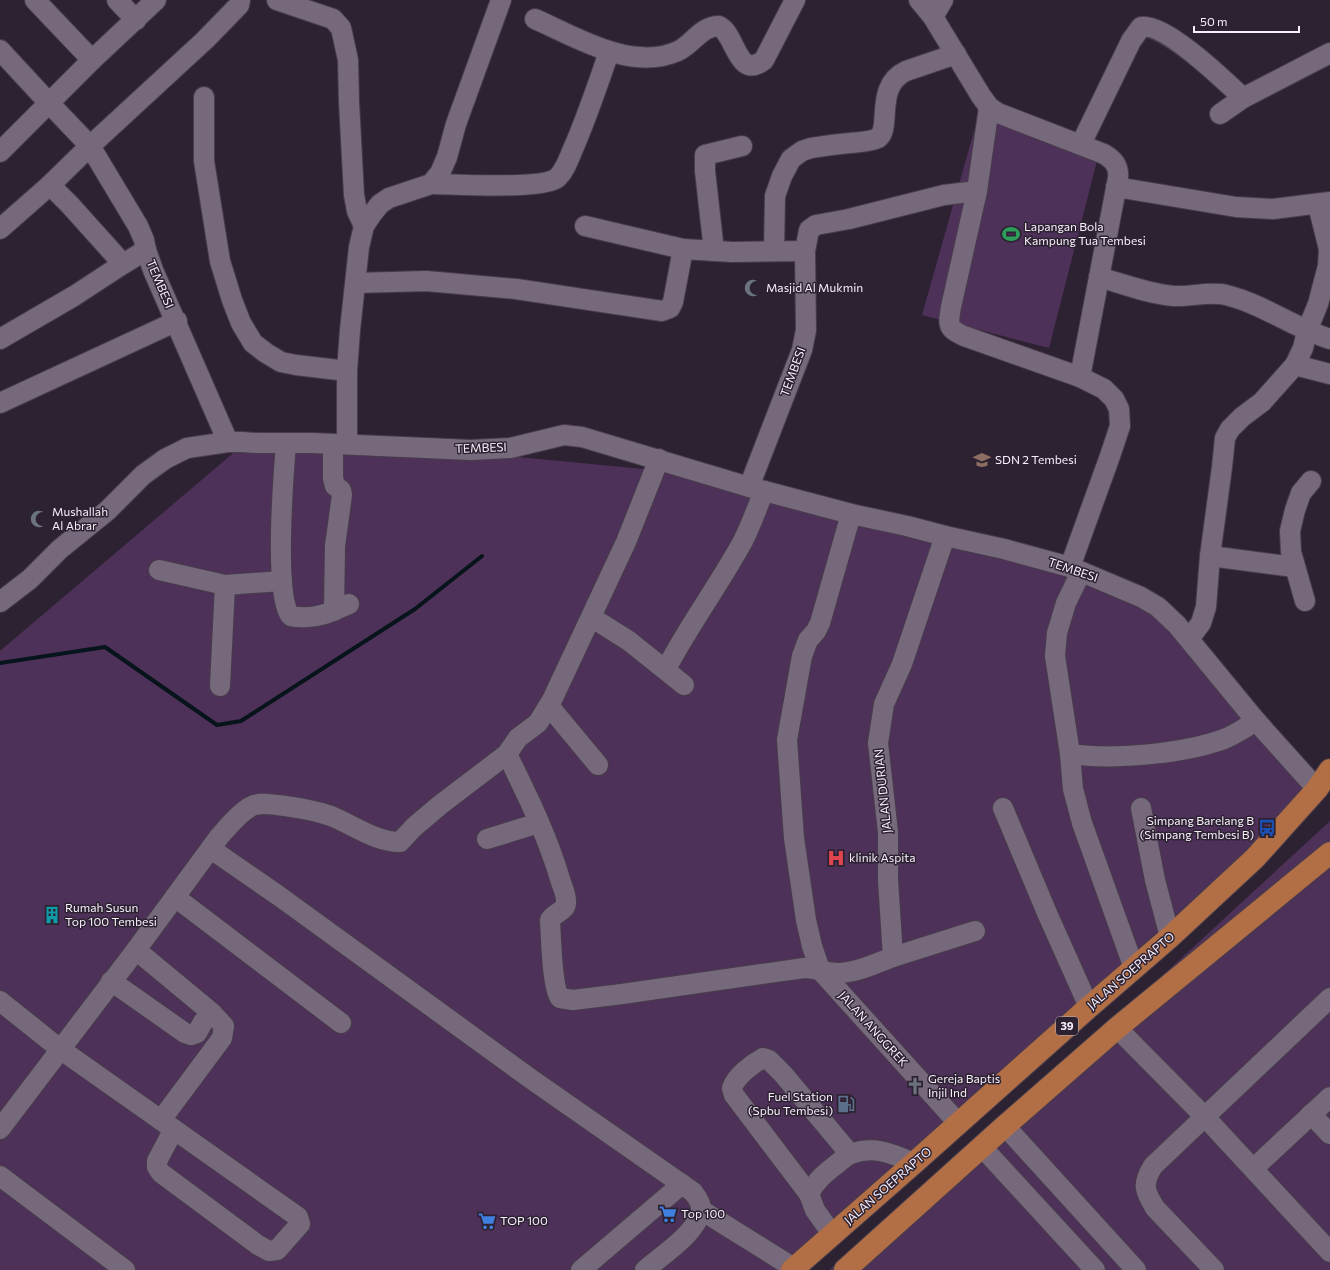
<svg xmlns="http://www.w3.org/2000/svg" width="1330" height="1270" font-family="Commissioner,sans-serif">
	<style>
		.green { fill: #4e3159 }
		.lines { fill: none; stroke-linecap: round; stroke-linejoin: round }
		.stream { stroke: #07141b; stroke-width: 4 }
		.minor-casing { stroke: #483d4b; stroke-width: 22 }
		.highway-casing { stroke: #483d4b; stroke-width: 24 }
		.minor { stroke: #76697c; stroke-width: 20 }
		.highway { stroke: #b26e44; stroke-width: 22 }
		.labels { text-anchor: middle; stroke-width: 3; stroke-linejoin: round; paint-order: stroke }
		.shield { fill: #2d2232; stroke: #bab2be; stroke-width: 1 }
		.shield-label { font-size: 11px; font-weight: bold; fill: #f7effa }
		.poi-label { font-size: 12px; fill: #f7effa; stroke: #2d2232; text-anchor: start }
		.street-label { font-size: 12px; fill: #f7effa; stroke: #2d2232 }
	</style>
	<rect width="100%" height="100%" fill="#2d2232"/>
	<g class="green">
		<path d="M980 110 1099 153 1049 348 922 315Z"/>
		<path d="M258 432 747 479 1064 563 1157 608 1315 791 780 1270H0V651Z"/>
		<path d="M1330 821V1270H829L992 1126 1111 1023Z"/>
	</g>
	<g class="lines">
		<path class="stream" d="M0 663 105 647 217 725 241 721 415 609 482 556"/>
		<g class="minor-casing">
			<g id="minor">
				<path d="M35 0 92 60"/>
				<path d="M117 0 136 20"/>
				<path d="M277 0 333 19 341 28 348 60 349 102 354 195 357 211 364 226"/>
				<path d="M919 0 933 17 981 96 989 107 998 113 1104 154C1114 160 1119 166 1118 178L1080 377 1104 389 1114 399 1119 409 1120 426 1110 456 1070 567"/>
				<path d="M933 17 943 0"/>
				<path d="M535 19C576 37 632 72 678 51 693 44 701 26 719 26 736 34 737 81 764 60L795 0"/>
				<path d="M0 50 49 103 90 146 138 226 144 240 146 250"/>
				<path d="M204 97V161L220 261 232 300 241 323 253 343 266 353 281 362 296 365 347 371"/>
				<path d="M1220 114 1243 98 1330 53"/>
				<path d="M1081 144 1131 41 1141 27C1164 22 1225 81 1243 98"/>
				<path d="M0 152 92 60 156 0"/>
				<path d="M431 184C454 184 541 190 557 178 565 171 569 158 573 149 587 117 598 84 609 52"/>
				<path d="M50 185 70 205 123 264 146 250 153 270 228 442"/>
				<path d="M1116 187 1236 207 1273 209 1330 202"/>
				<path d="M977 191 951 307C948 325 947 328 964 336L1080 377"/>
				<path d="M585 226 683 249"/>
				<path d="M0 229 50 185 90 146 205 40 239 5 240 0"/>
				<path d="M714 251 705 171V155L742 146"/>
				<path d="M774 251 775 196 782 176 791 159 802 151 811 148C824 146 837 144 850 143 859 142 870 142 878 138 892 128 874 86 906 71L956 54"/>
				<path d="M805 251 809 230 816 225 849 219 944 195 977 191 989 107"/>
				<path d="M1099 277C1123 284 1149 294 1174 296 1191 297 1209 291 1226 295 1263 304 1294 328 1330 339"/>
				<path d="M356 283 426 281 516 289 662 311 670 308 673 302 683 249 732 252 805 251 806 330 802 350 749 487"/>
				<path d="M0 339 74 296 123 264"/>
				<path d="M1295 365 1330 374"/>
				<path d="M0 403 177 321"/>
				<path d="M286 444C284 468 273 603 291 616 293 617 297 617 300 617 318 619 333 611 349 604"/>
				<path d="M333 444V478L335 486 341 490 342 495 335 546 334 611"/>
				<path d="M347 444V371L350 330 359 247 364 226 372 214 380 204 389 198 431 184 440 173 447 157 456 124 501 0"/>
				<path d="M851 514 820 623 816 631 808 640 802 656 787 740 794 838 806 920 812 946 820 970 959 1124"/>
				<path d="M1210 556 1294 567"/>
				<path d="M159 570 225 585 282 581"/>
				<path d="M1081 572 1066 603 1057 633 1055 656 1070 754 1073 789 1082 823 1134 968"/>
				<path d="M1305 601 1291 552 1290 531 1295 510 1301 493 1311 481"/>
				<path d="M0 602 30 579 60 549 107 511 143 475 165 459 187 448 228 442H241L257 443H312L471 450 510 448 564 435 582 437 749 487 851 514 907 526 945 536 1004 549 1070 567 1141 597 1158 607 1177 625 1256 721 1317 789"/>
				<path d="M591 617 629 641 684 685"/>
				<path d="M1189 639 1201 623 1206 607 1210 556 1222 467 1225 438 1230 429 1242 417 1262 402 1295 365 1303 348 1307 331 1318 304 1328 266 1329 249 1318 205"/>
				<path d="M666 669C689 625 719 585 743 541 751 525 757 508 764 491"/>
				<path d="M220 686 225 585"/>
				<path d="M549 706 598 765"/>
				<path d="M507 754C527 795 547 835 560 879 562 886 567 895 566 903 566 911 554 913 550 920 551 936 552 988 560 998L573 1000 622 994 804 968C816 968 826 973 838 973 857 973 876 963 893 957L888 880V832L878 743 884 704 902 664 945 536"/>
				<path d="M1070 754C1113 760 1183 754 1224 739 1235 735 1246 727 1256 721"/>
				<path d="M1003 808 1047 913 1089 1007"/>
				<path d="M1141 808 1155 880 1170 937"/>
				<path d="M487 839 539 823"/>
				<path d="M211 849 279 896 531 1079 693 1192C697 1197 702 1204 701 1211 696 1234 662 1255 645 1270"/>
				<path d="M175 897 341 1023"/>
				<path d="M893 957 975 931"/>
				<path d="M111 981 185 1033 191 1035 197 1033 203 1022 212 1013 136 950"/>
				<path d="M0 1001 60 1049 298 1217 300 1224 277 1250 269 1251 258 1245 161 1173 157 1167V1161L174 1129"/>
				<path d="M1117 1028 1205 1117 1330 1252"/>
				<path d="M1311 1114 1330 1134"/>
				<path d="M161 1120 222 1038 224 1026 212 1013"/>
				<path d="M1005 1126 1136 1270"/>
				<path d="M0 1129 136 950 219 837C228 827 238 814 250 807 258 802 268 804 277 805 294 807 314 810 331 816 353 825 376 842 400 842L414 827 440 805 507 754 518 738 538 723 552 700 626 542 659 459"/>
				<path d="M982 1147 1095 1270"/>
				<path d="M1254 1168 1330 1097"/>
				<path d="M0 1176 125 1270"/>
				<path d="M809 1194 734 1095 732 1088C736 1076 752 1064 763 1058L769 1060 783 1074 850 1154"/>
				<path d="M701 1210 794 1268"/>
				<path d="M832 1234 815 1210 809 1194C815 1182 823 1175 833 1167 839 1163 845 1156 851 1154 874 1145 893 1154 914 1163"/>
				<path d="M581 1270 682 1184"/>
				<path d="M1214 1270 1155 1208C1144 1190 1142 1184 1153 1166L1330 998"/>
			</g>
		</g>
		<g class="highway-casing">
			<g id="highway">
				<path d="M792 1270 914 1163 1089 1007 1170 937 1255 858 1317 789 1330 770"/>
				<path d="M845 1270 1005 1126 1117 1028 1330 853"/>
			</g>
		</g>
		<use href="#minor" class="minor"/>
		<use href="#highway" class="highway"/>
	</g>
	<defs>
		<g id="stadium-bare" transform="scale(1.38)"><path d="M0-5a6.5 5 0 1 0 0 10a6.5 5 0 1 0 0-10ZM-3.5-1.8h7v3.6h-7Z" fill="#2e9e5b" stroke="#2d2232" stroke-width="2.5" paint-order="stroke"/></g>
		<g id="mosque-bare" transform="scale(1.38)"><path d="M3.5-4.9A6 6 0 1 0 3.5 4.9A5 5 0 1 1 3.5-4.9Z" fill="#6b7280" stroke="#2d2232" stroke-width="2.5" paint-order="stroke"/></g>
		<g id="school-bare" transform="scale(1.38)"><path d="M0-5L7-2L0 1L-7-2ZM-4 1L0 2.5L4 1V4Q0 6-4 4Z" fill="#8d6e63" stroke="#2d2232" stroke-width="2.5" paint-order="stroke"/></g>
		<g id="bus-bare" transform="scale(1.38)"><path d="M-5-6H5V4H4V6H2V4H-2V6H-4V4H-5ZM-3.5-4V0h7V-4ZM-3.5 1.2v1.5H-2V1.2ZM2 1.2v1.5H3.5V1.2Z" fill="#1a4fb4" stroke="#2d2232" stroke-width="2.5" paint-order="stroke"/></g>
		<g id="hospital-bare" transform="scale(1.38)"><path d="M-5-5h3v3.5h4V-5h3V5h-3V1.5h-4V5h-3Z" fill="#e0444e" stroke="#2d2232" stroke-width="2.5" paint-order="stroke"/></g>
		<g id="building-bare" transform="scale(1.38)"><path d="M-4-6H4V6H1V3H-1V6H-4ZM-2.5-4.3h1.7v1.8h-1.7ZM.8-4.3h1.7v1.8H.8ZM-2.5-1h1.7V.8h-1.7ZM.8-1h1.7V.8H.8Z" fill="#0f9aa8" stroke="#2d2232" stroke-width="2.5" paint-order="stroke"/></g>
		<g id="church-bare" transform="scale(1.38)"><path d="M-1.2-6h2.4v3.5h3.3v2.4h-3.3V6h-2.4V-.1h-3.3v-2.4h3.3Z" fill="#6b7280" stroke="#2d2232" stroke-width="2.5" paint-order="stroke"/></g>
		<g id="fuel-bare" transform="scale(1.38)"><path d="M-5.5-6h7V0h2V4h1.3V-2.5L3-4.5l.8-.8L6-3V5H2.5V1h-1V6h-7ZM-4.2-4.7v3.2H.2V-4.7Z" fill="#5c6f8a" stroke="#2d2232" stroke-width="2.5" paint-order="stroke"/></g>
		<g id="supermarket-bare" transform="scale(1.38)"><path d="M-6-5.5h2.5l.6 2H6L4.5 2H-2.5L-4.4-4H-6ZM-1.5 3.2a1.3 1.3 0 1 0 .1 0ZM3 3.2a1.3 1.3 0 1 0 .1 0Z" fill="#3f7fe0" stroke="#2d2232" stroke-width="2.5" paint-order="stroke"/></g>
	</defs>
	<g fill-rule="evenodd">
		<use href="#stadium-bare" x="1011" y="234"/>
		<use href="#mosque-bare" x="753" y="288"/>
		<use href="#school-bare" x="982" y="460"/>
		<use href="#mosque-bare" x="39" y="519"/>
		<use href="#bus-bare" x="1267" y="828"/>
		<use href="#hospital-bare" x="836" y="858"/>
		<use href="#building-bare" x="52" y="915"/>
		<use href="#church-bare" x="915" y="1086"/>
		<use href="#fuel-bare" x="846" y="1104"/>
		<use href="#supermarket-bare" x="668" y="1214"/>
		<use href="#supermarket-bare" x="487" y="1221"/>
	</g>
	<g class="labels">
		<rect class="shield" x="1056" y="1017" width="22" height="18" rx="3"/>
		<g class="shield-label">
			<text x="1067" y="1030">39</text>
		</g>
		<g class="poi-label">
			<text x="1024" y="231">Lapangan Bola<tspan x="1024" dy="14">Kampung Tua Tembesi</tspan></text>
			<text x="766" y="292">Masjid Al Mukmin</text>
			<text x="995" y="464">SDN 2 Tembesi</text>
			<text x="52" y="516">Mushallah<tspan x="52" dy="14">Al Abrar</tspan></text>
			<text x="1254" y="825" text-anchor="end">Simpang Barelang B<tspan x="1254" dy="14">(Simpang Tembesi B)</tspan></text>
			<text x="849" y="862">klinik Aspita</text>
			<text x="65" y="912">Rumah Susun<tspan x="65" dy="14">Top 100 Tembesi</tspan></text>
			<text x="928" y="1083">Gereja Baptis<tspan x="928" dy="14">Injil Ind</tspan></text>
			<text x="833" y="1101" text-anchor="end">Fuel Station<tspan x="833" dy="14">(Spbu Tembesi)</tspan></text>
			<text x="681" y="1218">Top 100</text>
			<text x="500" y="1225">TOP 100</text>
		</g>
		<g class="street-label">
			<text transform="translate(160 284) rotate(67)" y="4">TEMBESI</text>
			<text transform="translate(793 372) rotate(-70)" y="4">TEMBESI</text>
			<text transform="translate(481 448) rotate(-2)" y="4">TEMBESI</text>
			<text transform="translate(1073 570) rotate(19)" y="4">TEMBESI</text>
			<text transform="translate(883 791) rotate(-96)" y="4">JALAN DURIAN</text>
			<text transform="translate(1131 971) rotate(-41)" y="4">JALAN SOEPRAPTO</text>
			<text transform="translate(873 1029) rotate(48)" y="4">JALAN ANGGREK</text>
			<text transform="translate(888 1186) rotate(-41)" y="4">JALAN SOEPRAPTO</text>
		</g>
	</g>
	<path d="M1194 26v6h105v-6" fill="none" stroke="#f7effa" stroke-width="2"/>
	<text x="1200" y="26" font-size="12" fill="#f7effa" stroke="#2d2232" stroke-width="3" paint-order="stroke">50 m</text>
</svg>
